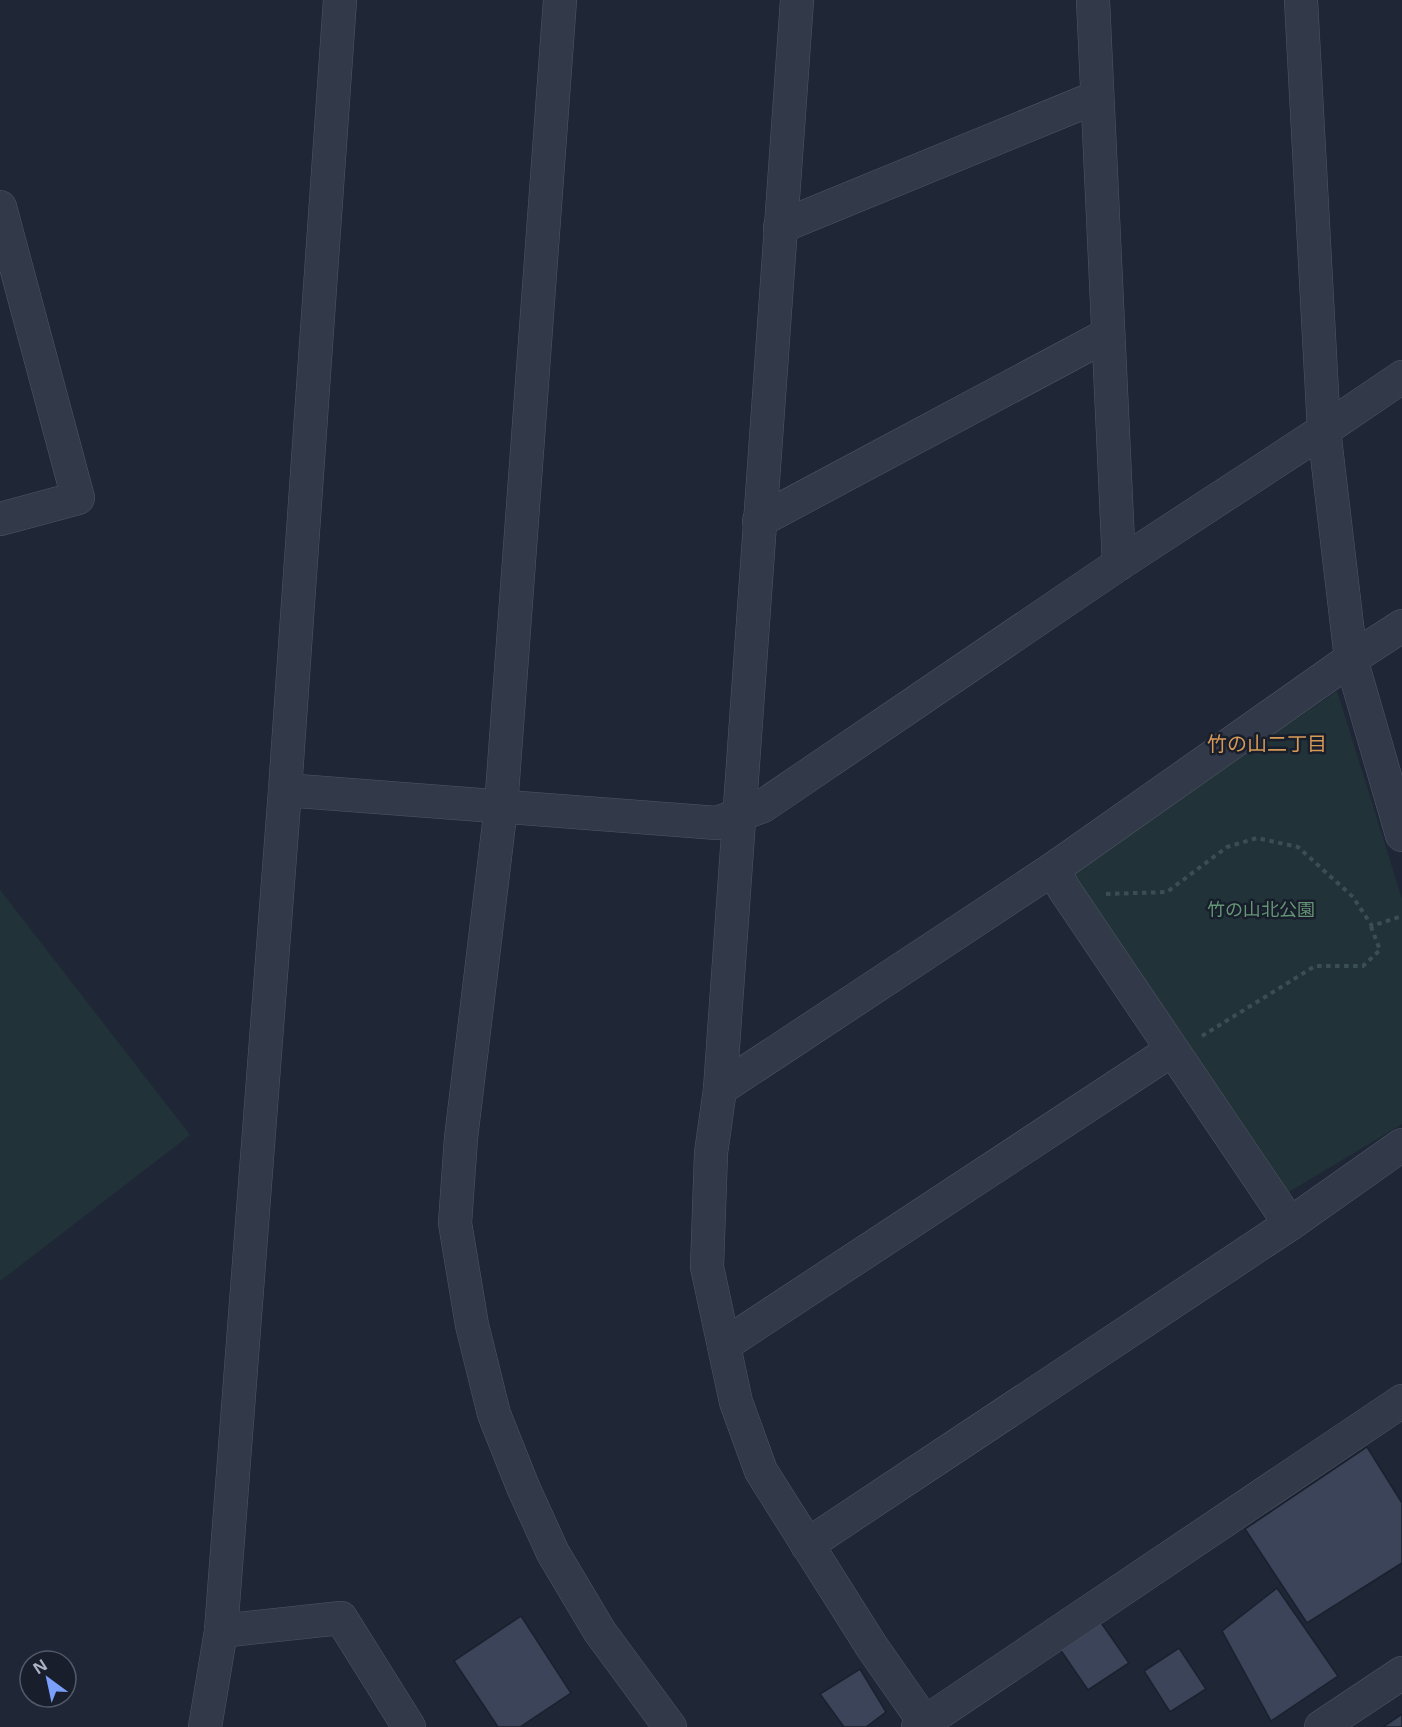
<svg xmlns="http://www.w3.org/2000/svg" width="1402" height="1727" font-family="'Open Sans','Noto Sans JP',sans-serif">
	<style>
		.green { fill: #213338 }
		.building { fill: #3b4458; stroke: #1a202e; stroke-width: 1.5 }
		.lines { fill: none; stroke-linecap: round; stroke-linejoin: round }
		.minor-casing { stroke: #505666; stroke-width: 34 }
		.path { stroke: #3b4f53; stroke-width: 4; stroke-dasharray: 4.5 4.5; stroke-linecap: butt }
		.minor { stroke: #323948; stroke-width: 33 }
		.labels { text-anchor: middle; stroke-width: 5; stroke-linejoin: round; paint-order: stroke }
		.park-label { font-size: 18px; fill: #649574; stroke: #181e2c }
		.neighbourhood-label { font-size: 20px; fill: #d69a56; stroke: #181e2c }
	</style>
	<rect width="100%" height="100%" fill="#1f2737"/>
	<g class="green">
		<path d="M1337 691 1402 899V1124L1287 1193 1071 874Z"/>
		<path d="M0 890 190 1135 0 1281Z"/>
	</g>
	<g class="building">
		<path d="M1367 1447 1402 1503V1563L1307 1623 1245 1529Z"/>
		<path d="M1277 1588 1338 1676 1271 1721 1222 1631Z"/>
		<path d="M1093 1611 1129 1663 1088 1690 1053 1639Z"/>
		<path d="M521 1616 571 1693 520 1727H498L454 1661Z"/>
		<path d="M1179 1648 1206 1689 1170 1712 1144 1671Z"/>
		<path d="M860 1669 886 1712 866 1727H844L820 1694Z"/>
		<path d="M1402 1714V1727H1383Z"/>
	</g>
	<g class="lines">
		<g class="minor-casing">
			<g id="minor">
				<path d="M560 0 501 807 461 1138 455 1223 472 1325 494 1414 523 1487 553 1553 600 1632 670 1727"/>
				<path d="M797 0 720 1089 711 1153 707 1267 736 1402 761 1471 872 1647 925 1723"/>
				<path d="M1093 0 1119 564"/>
				<path d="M1301 0 1324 430 1351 659 1402 835"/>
				<path d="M0 207 78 498 0 519"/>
				<path d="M780 227 1097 97"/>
				<path d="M759 521 1107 335"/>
				<path d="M285 790 717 823 763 806 1119 564 1324 430 1402 377"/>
				<path d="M1053 869 1064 889 1290 1224"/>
				<path d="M720 1089 1053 869 1351 659 1402 626"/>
				<path d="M724 1345 1172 1050"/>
				<path d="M807 1545 1290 1224 1402 1145"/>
				<path d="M221 1631 341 1618 409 1727"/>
				<path d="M205 1727 221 1631 285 790 340 0"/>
				<path d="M918 1727 1402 1401"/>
				<path d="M1321 1727 1402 1673"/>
			</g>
		</g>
		<g class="path">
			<path d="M1106 894 1167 892 1227 847 1257 838 1298 847 1353 897 1372 926 1402 916"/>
			<path d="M1202 1036 1315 966H1363L1380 950 1370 924"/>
		</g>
		<use href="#minor" class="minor"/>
	</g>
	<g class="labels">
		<g class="park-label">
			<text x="1261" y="916">竹の山北公園</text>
		</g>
		<g class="neighbourhood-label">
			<text x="1267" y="751">竹の山二丁目</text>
		</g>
	</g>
	<g transform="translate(48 1679) rotate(327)"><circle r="28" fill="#181e2c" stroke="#535a69" stroke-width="1.5"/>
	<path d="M0-4.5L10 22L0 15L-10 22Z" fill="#7ba0fb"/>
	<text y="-9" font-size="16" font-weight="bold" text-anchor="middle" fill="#acb3c5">N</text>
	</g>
</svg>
